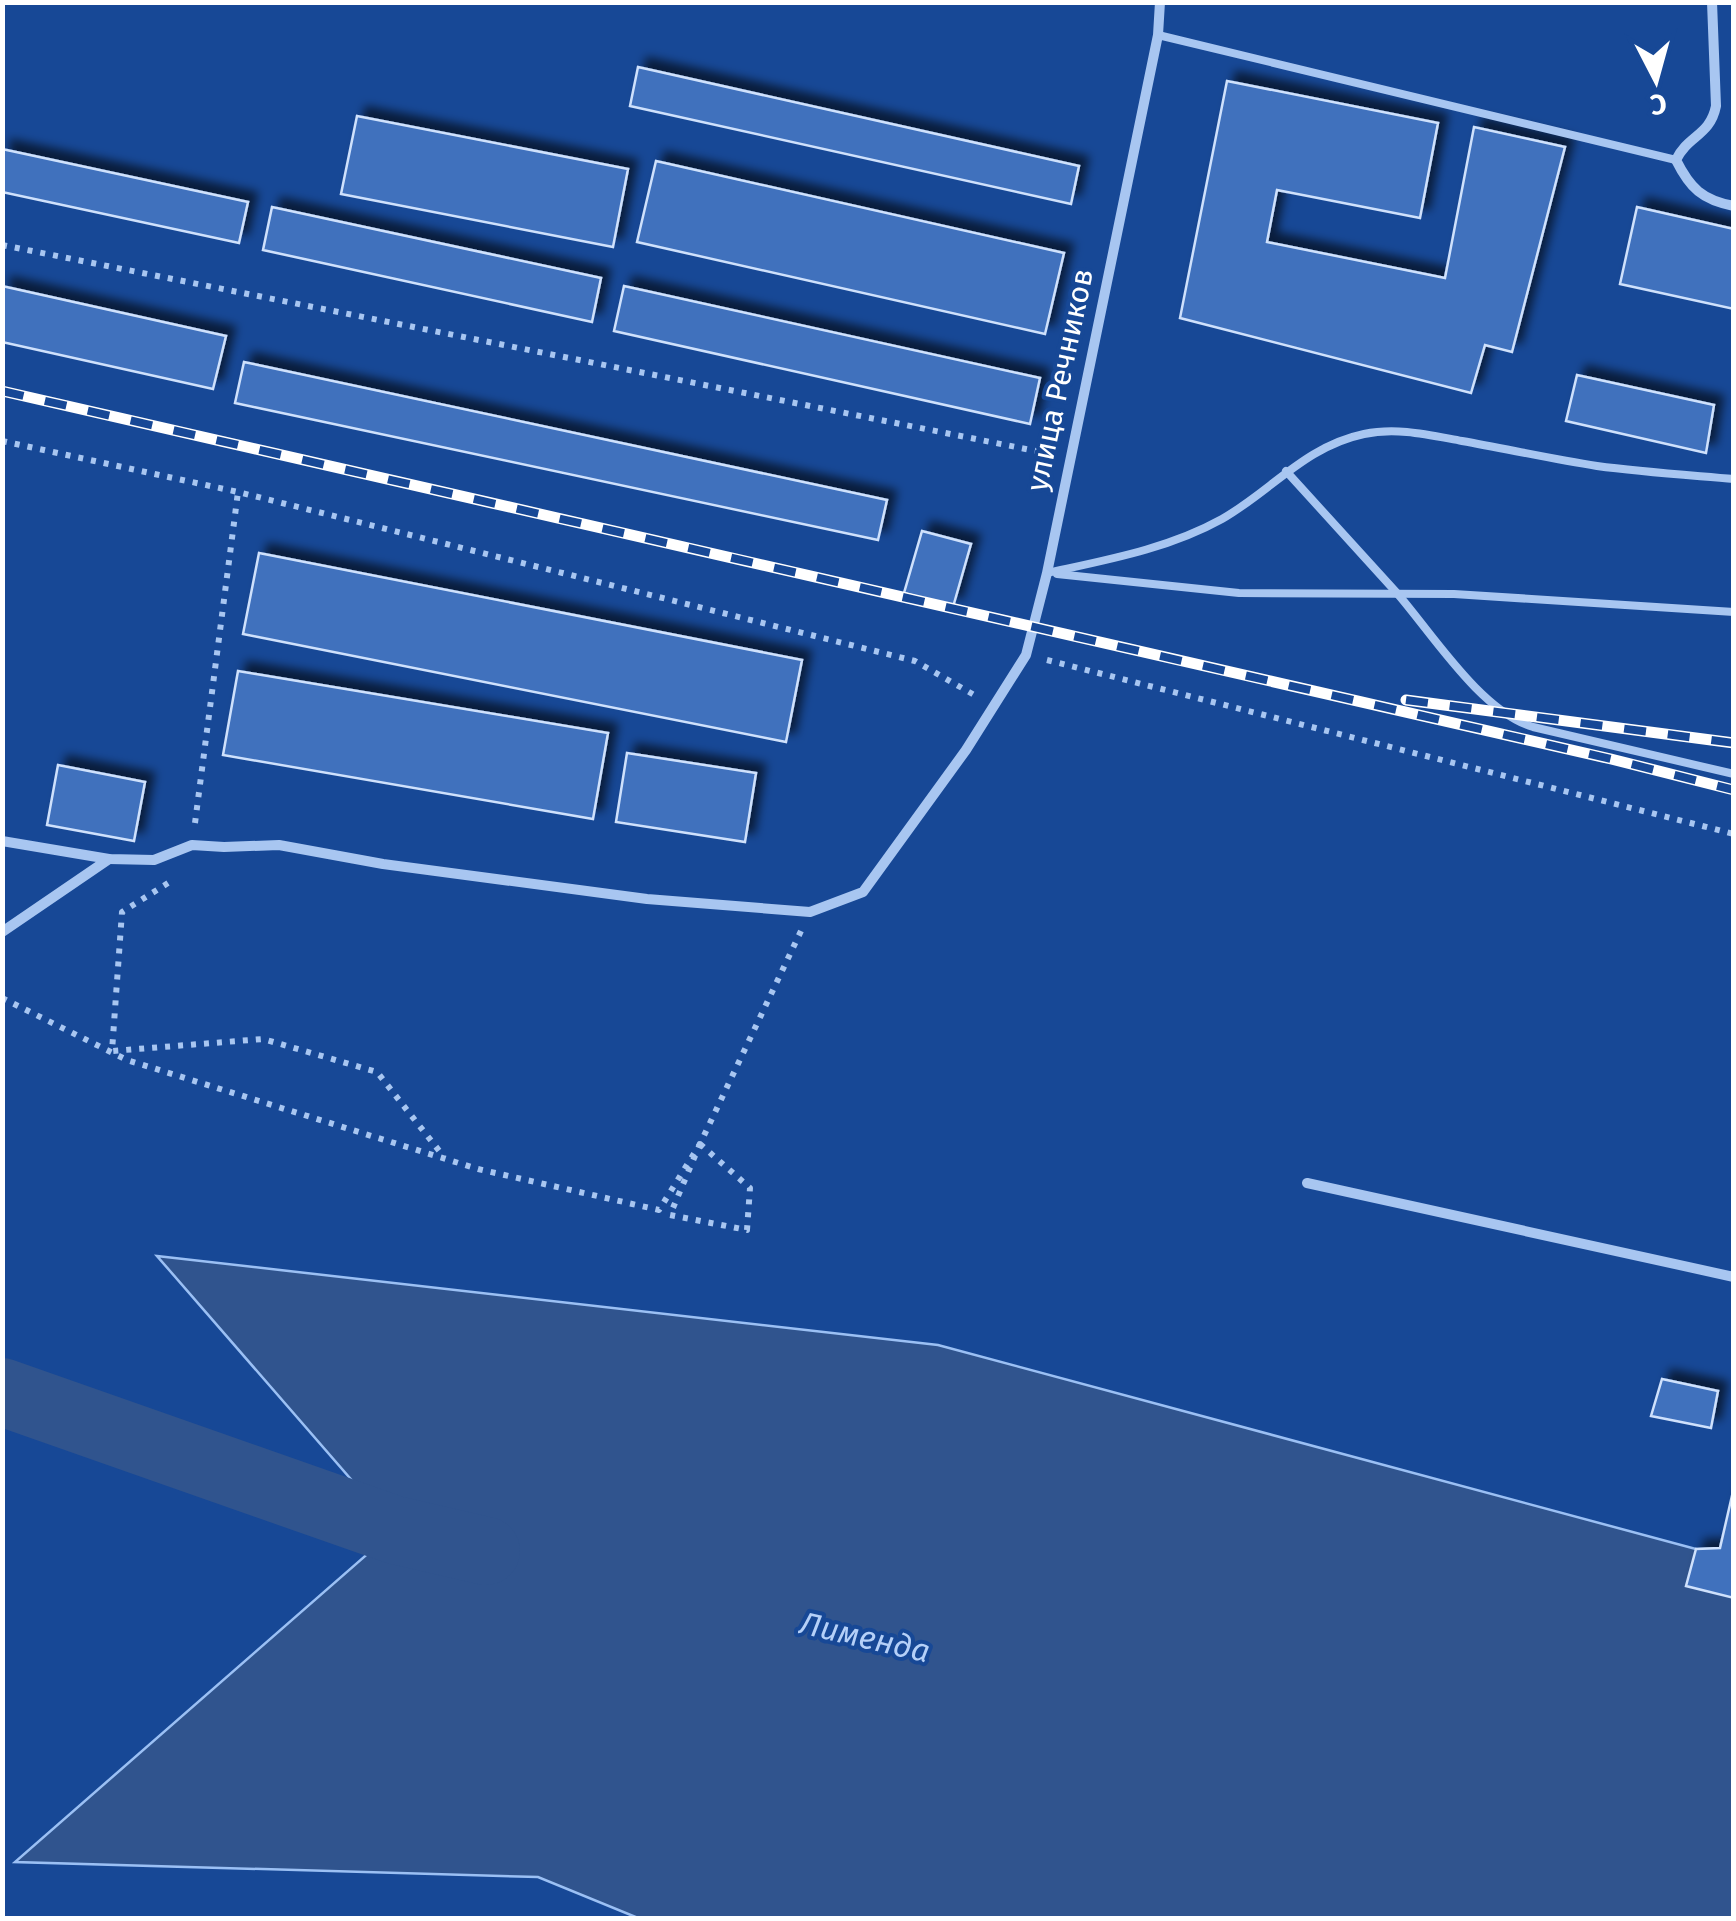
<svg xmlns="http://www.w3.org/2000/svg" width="1736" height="1921" font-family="'Fira Sans',sans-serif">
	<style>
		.water { fill: #30548e; stroke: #9bc0f4; stroke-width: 2.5 }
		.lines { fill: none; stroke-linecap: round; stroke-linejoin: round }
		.river { stroke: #30548e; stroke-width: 68 }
		.building { fill: #3f71bd; stroke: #cfe1fc; stroke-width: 2.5; filter: url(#shadow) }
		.path { stroke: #a8c6f1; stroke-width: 6; stroke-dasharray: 5 8; stroke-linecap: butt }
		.lane { stroke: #a8c6f1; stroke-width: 8 }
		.street { stroke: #a8c6f1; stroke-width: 10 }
		.rail-casing { stroke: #fff; stroke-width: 11 }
		.rail { stroke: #174896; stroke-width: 8; stroke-dasharray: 22; stroke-linecap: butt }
		.labels { text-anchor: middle; stroke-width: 8; stroke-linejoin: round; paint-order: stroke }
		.street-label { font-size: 30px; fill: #fff; stroke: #174896 }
		.water-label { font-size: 32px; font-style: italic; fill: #b5d0f8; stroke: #174896 }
	</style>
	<defs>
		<filter id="shadow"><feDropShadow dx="9" dy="-9" stdDeviation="5" flood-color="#0009"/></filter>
	</defs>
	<rect width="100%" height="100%" fill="#174896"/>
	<path class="water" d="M157 1256 938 1345 1733 1559V1918H638L538 1877 15 1862 395 1530Z"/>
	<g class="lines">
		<path class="river" d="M2 1392 395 1530 486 1551"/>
	</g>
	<g class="building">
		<path d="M638 67 1079 166 1071 204 630 106Z"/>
		<path d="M1227 81 1438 123 1420 218 1277 190 1267 242 1445 278 1474 127 1565 147 1512 352 1485 345 1471 393 1180 318Z"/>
		<path d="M357 116 628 169 613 247 341 194Z"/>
		<path d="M2 149 248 202 239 243 2 192Z"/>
		<path d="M656 161 1064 253 1045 334 637 242Z"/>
		<path d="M272 207 601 278 592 322 263 250Z"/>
		<path d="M1637 207 1734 229V309L1620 284Z"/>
		<path d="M2 286 226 336 213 389 2 342Z"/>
		<path d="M624 286 1040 378 1030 424 614 331Z"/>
		<path d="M244 362 887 500 878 540 235 403Z"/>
		<path d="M1577 375 1714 405 1706 453 1566 421Z"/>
		<path d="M922 531 971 544 953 607 904 593Z"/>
		<path d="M259 553 802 660 786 742 243 634Z"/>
		<path d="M238 671 608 733 593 819 223 755Z"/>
		<path d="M627 753 756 773 745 842 616 822Z"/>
		<path d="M58 765 145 782 134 841 47 825Z"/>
		<path d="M1662 1379 1718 1391 1711 1428 1651 1416Z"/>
		<path d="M1734 1487V1598L1686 1586 1696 1549 1720 1548Z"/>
	</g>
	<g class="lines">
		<g class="path">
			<path d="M2 245 1051 454"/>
			<path d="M2 441 238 492 915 661 976 696"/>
			<path d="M1047 660 1734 834"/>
			<path d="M195 823 238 492"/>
			<path d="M168 883 122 912 112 1051 263 1039 377 1072 444 1157"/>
			<path d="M2 998 127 1060 478 1169 659 1210 700 1144 801 931"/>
			<path d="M700 1144 750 1188 747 1230 670 1215Z"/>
		</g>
		<g class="lane">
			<path d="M1158 35 1676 160"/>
			<path d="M1286 471C1323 512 1360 552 1396 592 1432 633 1480 711 1533 727L1734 774"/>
			<path d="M1047 573C1106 560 1168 549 1222 519 1271 491 1306 446 1364 434 1397 427 1429 435 1462 441 1507 449 1552 459 1597 466 1642 472 1688 475 1734 479"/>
			<path d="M1057 574 1239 593 1454 594 1734 612"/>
		</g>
		<g class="street">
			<path d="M1712 2 1716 106C1710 136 1688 135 1676 160 1690 188 1702 200 1734 206"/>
			<path d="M2 841 109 859 154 860 192 845 224 847 279 845 383 864 647 899 810 912 863 892 966 750 1026 655 1047 573 1158 35 1160 2"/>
			<path d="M2 932 109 859"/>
			<path d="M1307 1183 1734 1277"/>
		</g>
		<g class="rail-casing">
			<g id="rail">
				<path d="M2 391 1611 759 1734 790"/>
				<path d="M1406 700 1734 743"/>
			</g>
		</g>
		<use href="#rail" class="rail"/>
	</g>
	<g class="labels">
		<g class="street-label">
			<text transform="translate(1060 380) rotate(-78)" y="10">улица Речников</text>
		</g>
		<g class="water-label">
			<text transform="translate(865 1637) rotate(13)" y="11">Лименда</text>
		</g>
	</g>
	<rect width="1736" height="1921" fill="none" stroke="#ffffff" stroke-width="10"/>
	<g transform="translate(1656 80) rotate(174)" stroke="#174896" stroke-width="8" paint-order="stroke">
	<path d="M0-8L18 38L0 25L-18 38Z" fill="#ffffff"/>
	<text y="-15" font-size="28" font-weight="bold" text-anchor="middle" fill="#ffffff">С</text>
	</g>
</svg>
